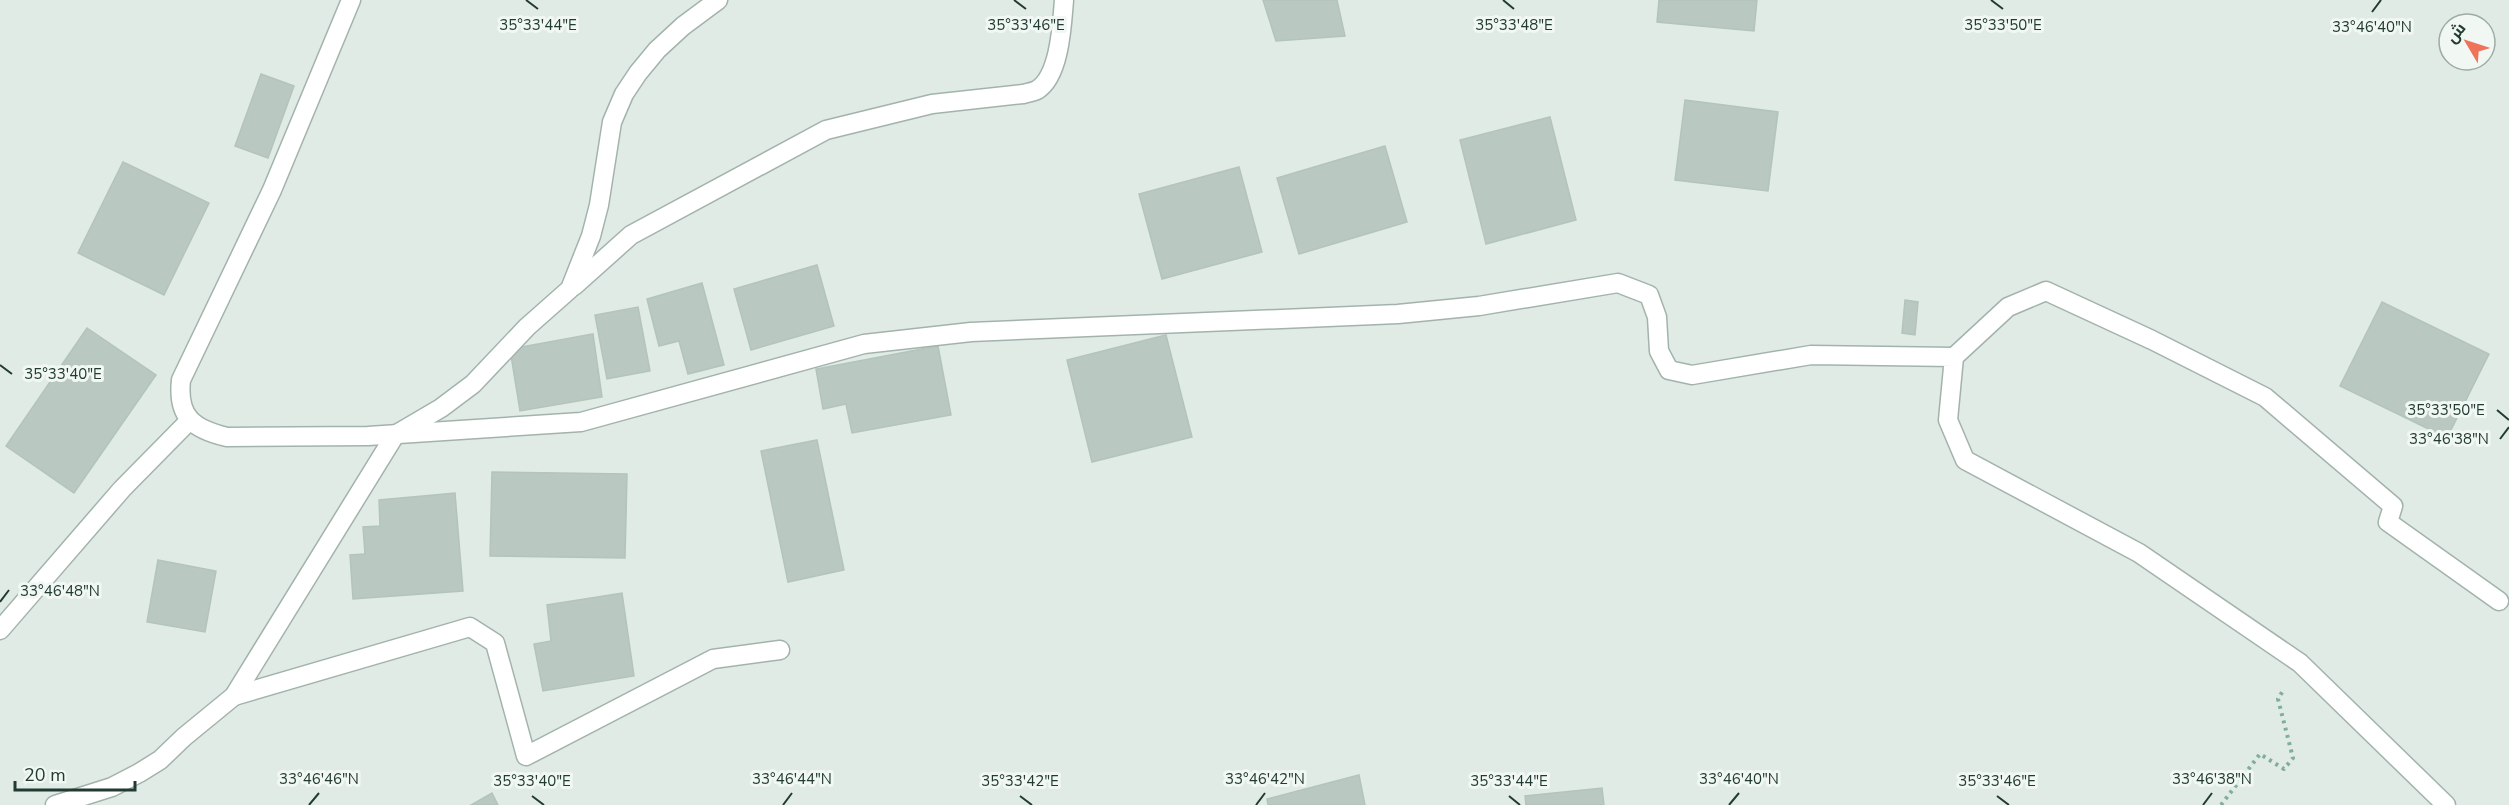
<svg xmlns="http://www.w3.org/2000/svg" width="2509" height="805" font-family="'Nunito Sans',Cairo,sans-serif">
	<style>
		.building { fill: #b9c8c1; stroke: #b3c4bc; stroke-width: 1.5 }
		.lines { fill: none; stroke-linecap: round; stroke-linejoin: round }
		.street-casing { stroke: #a3b3ac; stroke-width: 21 }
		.path { stroke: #81ae9c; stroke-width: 4; stroke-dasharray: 3 4.5; stroke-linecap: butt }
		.street { stroke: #fff; stroke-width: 18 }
		.ticks { fill: none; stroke: #213b32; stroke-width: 2 }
		.ticks-label { font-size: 15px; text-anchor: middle; fill: #213b32; stroke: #f1f7f3; stroke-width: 6; stroke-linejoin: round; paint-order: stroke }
	</style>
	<rect width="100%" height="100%" fill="#e0ebe5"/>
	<g class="building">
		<path d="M1263 0H1337L1345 36 1276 41Z"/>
		<path d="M1659 0H1757L1754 31 1657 22Z"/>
		<path d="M261 74 294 86 268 158 235 146Z"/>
		<path d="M1685 100 1778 112 1768 191 1675 180Z"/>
		<path d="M1550 117 1576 220 1486 244 1460 140Z"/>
		<path d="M1385 146 1407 222 1299 254 1277 178Z"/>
		<path d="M123 162 209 203 164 295 78 253Z"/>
		<path d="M1239 167 1262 252 1162 279 1139 194Z"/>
		<path d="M817 265 834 326 751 350 734 289Z"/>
		<path d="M702 283 724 365 688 374 679 341 659 346 647 299Z"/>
		<path d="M1905 300 1918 302 1915 335 1902 333Z"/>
		<path d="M2382 302 2489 354 2447 438 2340 386Z"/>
		<path d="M638 307 650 371 607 379 595 315Z"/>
		<path d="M87 328 156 375 74 493 6 446Z"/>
		<path d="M593 334 602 397 520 411 510 349Z"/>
		<path d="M1166 335 1192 437 1092 462 1067 360Z"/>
		<path d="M938 346 951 415 852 433 846 404 823 409 816 369Z"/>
		<path d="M817 440 844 570 788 582 761 451Z"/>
		<path d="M492 472 627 474 625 558 490 556Z"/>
		<path d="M455 493 463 591 353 599 350 555 365 554 363 527 380 526 379 500Z"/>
		<path d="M158 560 216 571 205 632 147 622Z"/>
		<path d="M622 593 634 676 543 691 534 644 551 641 547 605Z"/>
		<path d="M1359 775 1365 805H1268L1267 799Z"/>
		<path d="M1602 788 1604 805H1526L1525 796Z"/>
		<path d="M492 793 498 805H471Z"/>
	</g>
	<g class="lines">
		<g class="street-casing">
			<g id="street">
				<path d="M351 0 272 190 181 380C177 417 193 429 227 437L368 436 581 422 864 344 971 332 1398 314 1479 306 1618 283 1649 295 1657 317 1659 351 1669 370 1692 375 1811 355 1954 357 1948 420 1965 460 2139 553 2300 663 2446 805"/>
				<path d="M574 286 631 235 826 130 932 104 1023 94C1027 93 1033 92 1037 90 1060 76 1062 24 1064 0"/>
				<path d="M1954 357 2008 307 2046 291 2152 340 2265 397 2393 506 2388 522 2499 601"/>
				<path d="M0 630 122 489 189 421"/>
				<path d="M234 696 470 627 495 643 526 756 713 659 780 650"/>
				<path d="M55 805 112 787 139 773 160 760 184 737 234 696 395 435 441 408 473 384 527 327 570 289 591 236 599 205 612 122 624 94 638 73 657 50 683 26 718 0"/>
			</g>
		</g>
		<path class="path" d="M2221 805 2260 754 2284 769 2293 758 2278 699 2284 689"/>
		<use href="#street" class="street"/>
	</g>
	<path class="ticks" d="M526 0 538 9M1014 0 1026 9M1503 0 1514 9M1991 0 2003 9M2372 12 2381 0M0 365 12 374M2497 410 2509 420M2500 439 2509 427M0 602 9 590M532 796 544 805M1020 796 1032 805M1509 796 1520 805M1997 796 2009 805M309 805 319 793M783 805 792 793M1256 805 1265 793M1729 805 1739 793M2203 805 2212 793"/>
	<g class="ticks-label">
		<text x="538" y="30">35°33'44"E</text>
		<text x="1026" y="30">35°33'46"E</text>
		<text x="1514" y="30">35°33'48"E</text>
		<text x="2003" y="30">35°33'50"E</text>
		<text x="2372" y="32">33°46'40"N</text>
		<text x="63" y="379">35°33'40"E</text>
		<text x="2446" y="415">35°33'50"E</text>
		<text x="2449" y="444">33°46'38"N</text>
		<text x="60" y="596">33°46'48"N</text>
		<text x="319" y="784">33°46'46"N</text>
		<text x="792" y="784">33°46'44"N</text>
		<text x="1265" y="784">33°46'42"N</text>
		<text x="1739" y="784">33°46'40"N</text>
		<text x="2212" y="784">33°46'38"N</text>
		<text x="532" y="786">35°33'40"E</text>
		<text x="1020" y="786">35°33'42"E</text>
		<text x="1509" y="786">35°33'44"E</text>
		<text x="1997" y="786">35°33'46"E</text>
	</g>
	<g transform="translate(2467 42) rotate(309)"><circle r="28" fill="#f1f7f3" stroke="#9eaca6" stroke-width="1.5"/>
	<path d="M0-4.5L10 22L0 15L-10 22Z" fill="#ef725b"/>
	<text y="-9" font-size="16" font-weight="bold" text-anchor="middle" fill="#213b32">ش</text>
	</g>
	<path d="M15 781v9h120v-9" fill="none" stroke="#213b32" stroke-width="3"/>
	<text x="24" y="781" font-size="18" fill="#213b32" stroke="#f1f7f3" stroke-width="4.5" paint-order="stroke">20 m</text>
</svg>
